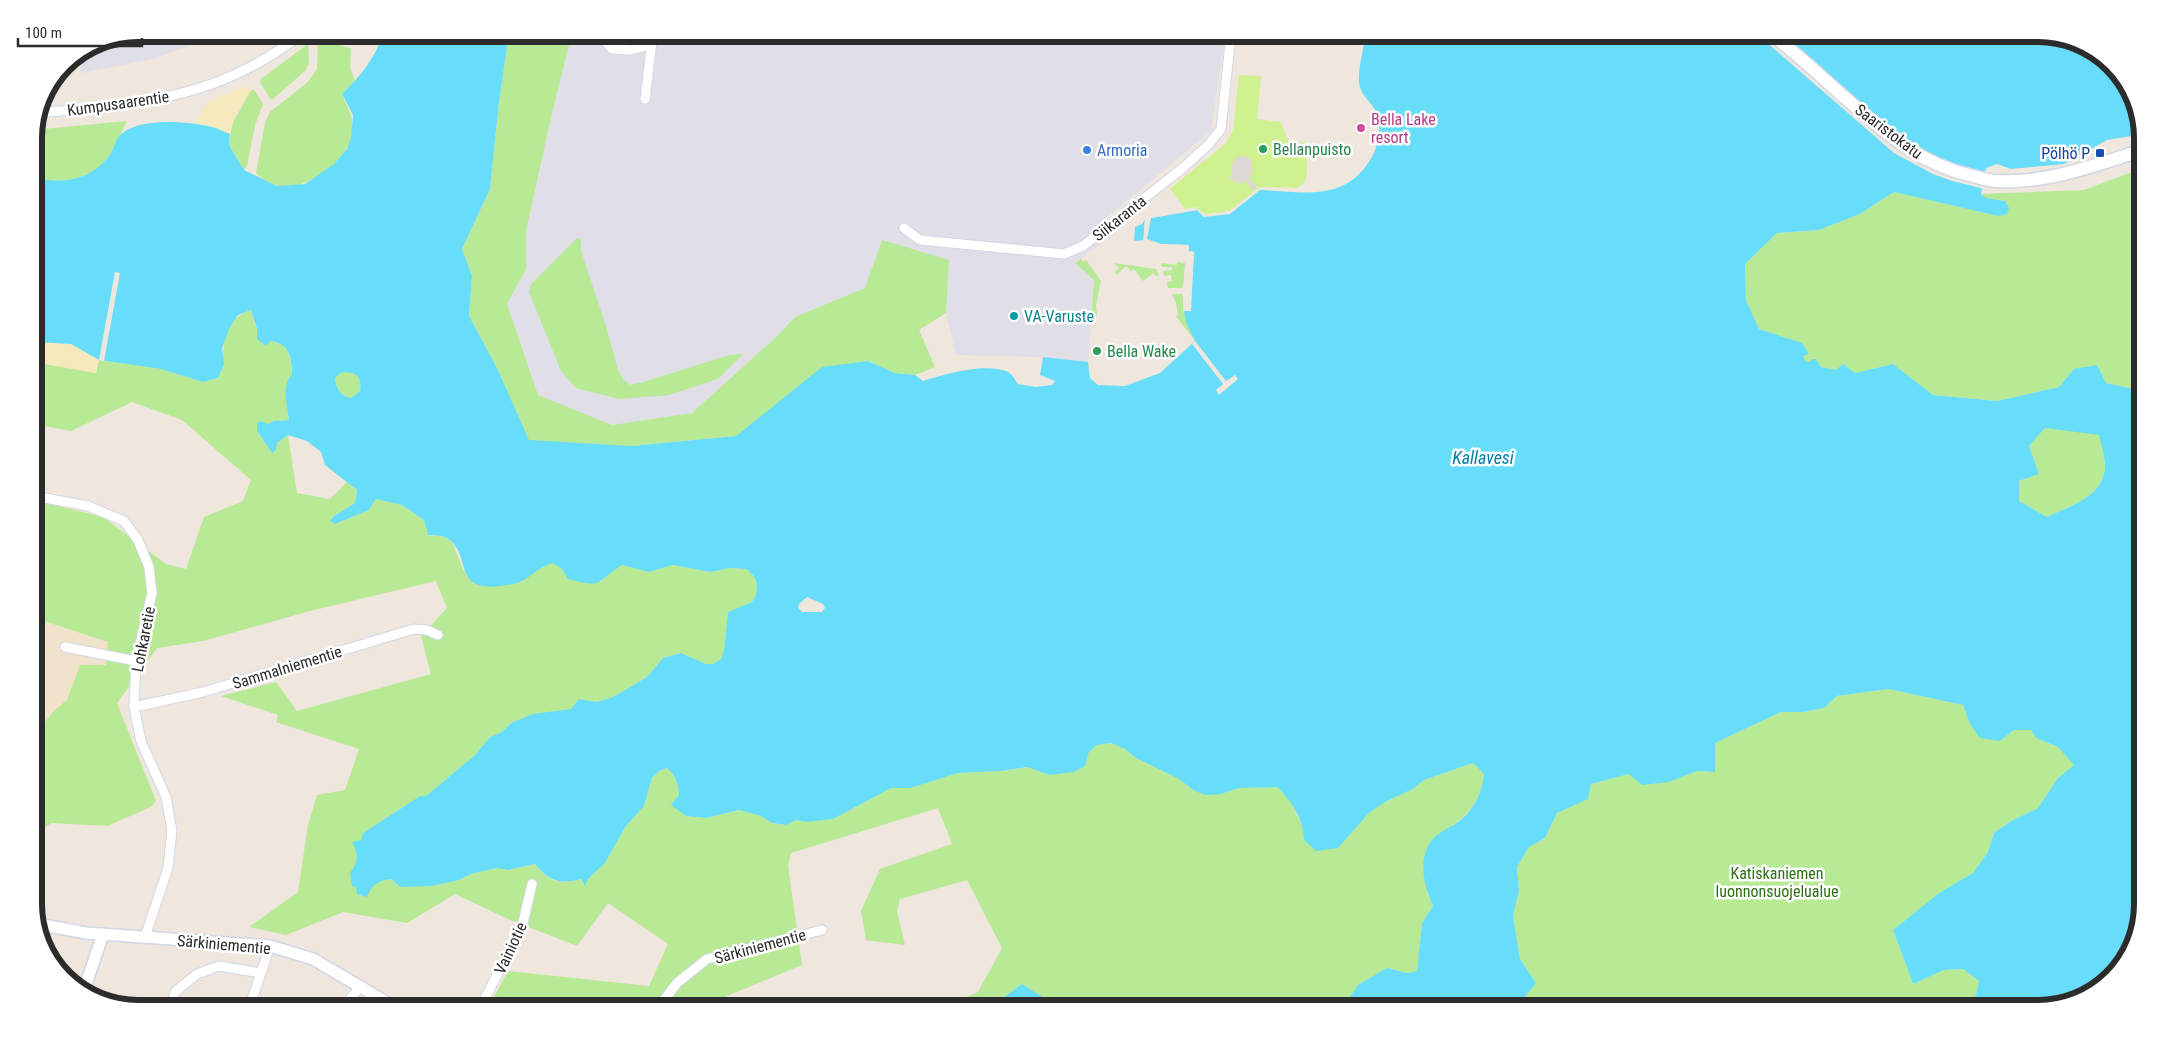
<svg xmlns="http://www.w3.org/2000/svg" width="2177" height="1042" font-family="'Roboto Condensed',sans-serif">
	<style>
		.industrial { fill: #e0dee7 }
		.education { fill: #f1e2cb }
		.green { fill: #b8e995 }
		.sand { fill: #f6e9be }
		.pitch { fill: #d0f190 }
		.plaza { fill: #ded9d4 }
		.water { fill: #68ddf9; fill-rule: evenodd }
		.pier { fill: #efe6dd }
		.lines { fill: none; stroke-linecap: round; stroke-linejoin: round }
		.minor-casing { stroke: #d2d7e6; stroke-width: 11 }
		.tertiary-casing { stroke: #d2d7e6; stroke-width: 14 }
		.secondary-casing { stroke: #d2d7e6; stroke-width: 15 }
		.minor { stroke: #fff; stroke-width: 9 }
		.tertiary { stroke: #fff; stroke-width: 11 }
		.secondary { stroke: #fff; stroke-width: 12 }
		.hotel-dot { fill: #d1479c; stroke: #fff; stroke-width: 2 }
		.leisure-dot { fill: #2e9e5b; stroke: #fff; stroke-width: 2 }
		.shop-dot { fill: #3f7fe0; stroke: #fff; stroke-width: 2 }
		.transit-dot { fill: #1a4fb4; stroke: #fff; stroke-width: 2 }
		.culture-dot { fill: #0f9aa8; stroke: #fff; stroke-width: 2 }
		.labels { text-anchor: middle; stroke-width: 5; stroke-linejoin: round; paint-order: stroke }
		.street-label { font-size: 16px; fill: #2c2c2c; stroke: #fff }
		.hotel-label { font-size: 16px; fill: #b23c85; stroke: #fff; text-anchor: start }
		.leisure-label { font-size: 16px; fill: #27864d; stroke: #fff; text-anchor: start }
		.shop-label { font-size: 16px; fill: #366cbe; stroke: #fff; text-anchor: start }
		.transit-label { font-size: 16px; fill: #164399; stroke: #fff; text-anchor: end }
		.culture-label { font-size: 16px; fill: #0d838f; stroke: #fff; text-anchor: start }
		.park-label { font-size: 16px; fill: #2e7014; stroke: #fff }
		.water-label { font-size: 18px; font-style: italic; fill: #027daa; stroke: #fff }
		.rim { fill: none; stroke: #2c2c2c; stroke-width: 6 }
	</style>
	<rect width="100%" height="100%" fill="#efe6dd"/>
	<g class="industrial">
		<path d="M138 34H222L153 59 81 73 80 54 98 42Z"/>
		<path d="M566 34H1225L1211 131 1105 219 1115 232 1075 263 1094 280 1088 362 1043 357 956 355 946 313 949 260 865 288 795 317 774 339 692 413 612 425 537 395 507 304 526 269V231L552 113 571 38Z"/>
	</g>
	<path class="education" d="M34 615 44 621 108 642 106 665H80L67 700 54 711 34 735Z"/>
	<g class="green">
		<path d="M509 34H566L571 37 552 113 526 231V269L507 304 538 395 612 425 692 413 774 339 795 317 865 288 882 240 949 260 946 313 919 330 935 367 915 375 895 373 868 361 822 368 736 436 632 446 529 441 497 368 469 316 472 276 462 249 490 189 499 102Z"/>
		<path d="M325 35 331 43 351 48 350 67 355 81 342 94C348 112 356 116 351 138 345 163 301 194 276 185 268 183 262 178 256 173L265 123 270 112 308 82 317 69 318 41Z"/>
		<path d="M308 44 309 62 306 70 273 99H270L260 82 261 79Z"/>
		<path d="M251 90H254L263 104 255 125 247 166 244 170 229 145 232 124Z"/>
		<path d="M127 121C121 132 117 143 111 153 95 180 61 185 34 177V130Z"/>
		<path d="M2140 169 2143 173V416L2138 412 2139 390 2106 383 2074 369 2059 387 1997 401 1933 395 1893 364 1855 373 1843 364 1836 371 1805 361 1803 356 1809 354 1802 343 1759 329 1746 300 1745 264 1777 233 1819 230 1860 214 1894 192 1998 216 2005 201 1985 198 1981 194 2084 190Z"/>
		<path d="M577 238 581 239V251L606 326 618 370 624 380 630 385 644 382 729 355 743 354 718 379 669 395 619 399 576 388 561 371 529 292 531 284Z"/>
		<path d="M1081 259 1083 262 1086 260 1101 281 1096 305 1097 316 1091 321 1094 280 1075 263Z"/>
		<path d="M1177 262 1185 263 1183 288H1168L1167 282 1172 281 1171 275 1164 276 1163 271 1172 270V267H1162L1161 263 1177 265Z"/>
		<path d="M1114 263 1156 269 1159 276H1156L1153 273 1143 281 1134 269 1131 271 1126 266 1116 275 1115 272 1119 268Z"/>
		<path d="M1172 294H1183V310L1195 341 1176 316 1178 315 1176 303Z"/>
		<path d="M251 310C253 316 254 324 257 329 272 351 291 332 292 374 281 387 287 404 289 420L274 421 257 431 266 444 277 443 288 435 297 493 330 499 347 482 357 491 355 503 334 516 335 524 369 510 376 499 402 505 424 520 428 535 446 537 453 544 463 569 473 583 521 582 541 566 554 563 562 569 569 579 601 582 610 572 622 565 649 572 673 565 710 572 730 568 746 569 753 575 757 583 756 595 752 602 728 613 724 650 721 659 713 664H706L681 653 663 658 647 677 613 697 596 702 579 700 571 709 511 723 502 732 490 737 475 755 426 796H420L363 833 356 864 350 873 370 888 378 881 391 879 400 887 459 880 471 874 497 868 508 870 535 864C548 882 560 885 581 879L584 885 588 879 605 863 626 826 644 806 652 778 659 771 668 768C676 777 678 783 679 795L672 805 686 816 706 818 739 810 761 816 772 823 786 825 796 820 807 822 833 819 891 788H911L958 773 1001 771 1027 767 1049 775 1085 766 1089 752 1097 745 1111 743 1125 749 1136 758 1179 779 1193 790 1221 794 1239 788 1277 787 1290 800 1304 830 1338 848 1370 812 1387 801 1413 789 1424 780 1473 763 1484 774C1482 799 1471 811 1452 826L1427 893 1433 906 1422 923 1417 971 1407 973 1387 968 1358 985 1342 1008H1060L1022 984 989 1008H940L978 992 1002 948 967 880 900 899 897 911 905 945 866 940 861 911 880 869 952 844 938 808 791 853 788 866 802 965 698 1008H488L508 971 649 986 668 944 608 903 577 946 508 919 455 894 407 923 343 912 286 935 249 927 298 892 308 825 317 795 345 790 359 749 276 722 278 715 221 696 276 682 297 711 431 674 421 636 447 608 436 581 310 611 203 641 157 648 117 703 156 801 151 807 107 826 52 823 45 827 36 829 34 827V735L54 711 67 700 80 665H106L108 642 44 621 34 615V524L38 501 103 517 166 564 186 569 204 517 243 501 251 480 182 420 132 402 71 431 34 424V362L96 373 99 360 161 369 203 382 218 378C228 351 216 322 251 310Z"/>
		<path d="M342 372C356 372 362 376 360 391L351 398C340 396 336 388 335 378Z"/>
		<path d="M2045 428 2099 434C2101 444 2105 456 2105 466 2104 497 2070 506 2047 517L2019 501V481L2039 474 2029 446Z"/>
		<path d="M1888 689 1963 705 1970 724 2000 741 2014 730H2031L2036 738 2058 747 2075 765 2058 778 2038 808 2011 821 1994 833 1988 852 1973 873 1939 893 1893 930 1913 984 1944 970 1963 969 1979 981 1976 995 1967 1008H1521L1520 1003 1536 983 1520 959 1513 915 1519 891 1517 867 1529 847 1545 838 1557 813 1587 799 1591 784 1629 774 1669 782 1697 771 1714 772 1715 743 1781 712H1804L1824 708 1837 696Z"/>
	</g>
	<g class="sand">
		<path d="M245 86 251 90 236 114 230 134 214 127 193 124 210 101Z"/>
		<path d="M34 342 71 344 99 360 96 373 34 362Z"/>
	</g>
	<path class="pitch" d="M1239 75 1261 76 1257 119 1281 122 1288 141 1306 143 1307 171 1305 182 1297 188 1260 187 1229 211 1205 214 1196 207 1185 209 1170 189 1226 143 1233 130Z"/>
	<path class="plaza" d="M1237 156 1249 157 1251 160 1253 171 1249 179 1258 186 1252 191 1247 181 1240 184 1229 178V176H1232V165Z"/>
	<g class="water">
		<path d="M383 34H509L499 102 490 189 462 249 472 276 469 316 497 368 529 440 632 446 736 436 822 367 868 361 895 373 915 375 923 381C945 374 987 362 1008 372 1012 374 1015 380 1018 384L1036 387 1052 385 1055 381 1040 375 1043 357 1088 362 1090 378 1098 385 1125 386 1160 373 1195 341 1186 322 1184 311H1190L1194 252 1189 251V245L1161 244 1147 240 1134 241 1135 227 1142 224 1145 219 1197 210 1204 217 1230 214 1260 190C1302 192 1345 202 1370 160 1377 150 1380 136 1379 124 1377 103 1364 101 1360 87 1356 75 1364 47 1366 34H2039L2085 44 2126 80 2143 134 2107 140 2064 164 2011 169 1997 164 1986 168 1981 194 1986 198 2005 201 2009 208 2007 214 1998 216 1894 192 1860 214 1819 230 1777 233 1745 264 1746 300 1759 329 1802 343 1809 354 1803 356 1805 361 1810 362 1812 359H1816L1821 367 1836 370 1843 364 1855 373 1893 364 1933 395 1997 401 2059 387 2074 369 2097 365 2106 383 2139 390 2138 412 2143 416V904L2133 950 2097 991 2039 1008H1967L1976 995 1979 981 1963 969 1944 970 1913 984 1893 930 1939 893 1973 873 1988 852 1994 833 2011 821 2038 808 2058 778 2074 765 2058 747 2036 738 2031 730H2014L2000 741 1980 738 1970 724 1963 705 1888 689 1837 696 1824 708 1804 712H1781L1715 743V772L1697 771 1669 782 1642 785 1629 774 1591 784 1588 799 1557 813 1545 838 1529 847 1517 867 1519 891 1513 915 1520 959 1536 983 1520 1003 1521 1008H1342L1358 985 1387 968 1407 973 1417 971 1422 923 1433 906C1423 884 1416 853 1437 835 1442 831 1448 828 1454 825 1472 812 1482 796 1484 774L1473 763 1424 780 1413 789 1387 801 1370 812 1338 848 1316 851 1304 840C1304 820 1291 800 1277 787L1239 788 1221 794 1205 795 1193 790 1179 779 1136 758 1125 749 1111 743 1097 745 1089 752 1085 766 1074 772 1049 775 1027 767 1001 771 958 773 911 788H891L833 819 807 822 796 820 786 825 772 823 761 816 739 810 706 818 686 816 671 805 679 795C678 783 676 776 667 768L659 771 652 778 644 806 626 826 605 863 588 879 585 886 581 879C559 885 549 881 535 864L508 870 497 868 471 874 459 880 432 886 400 887 391 879C378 881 372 884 367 897L357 894 356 887 352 886 350 873C358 862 359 855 352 842L361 840 363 833 420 796H426L475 755 490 737 502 732 511 723 533 714 571 709 579 699 596 702 613 697 647 677 663 658 681 653 706 664H713L721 659 724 650 728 612 752 602 756 595 757 583 753 575 746 569 730 568 710 572 673 565 649 572 622 565C595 582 604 589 568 579L562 569 553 563C536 568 533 576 520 582 515 584 507 585 501 586 451 592 473 555 447 538 442 535 433 536 428 535L424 520 402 505 376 499 369 510 335 524 330 521 334 516 355 503 357 490 325 465 321 452 307 441 288 435 277 443 276 450 272 453 257 431V423L261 421 268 424 274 421 289 420C287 404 281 387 292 374 292 358 289 343 270 341L266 346 257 339V329L251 310 238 315 230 327 222 348 224 364 218 378 203 382 161 369 99 360 71 344 34 342V177C62 185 91 180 109 156 114 150 115 140 120 135 138 117 189 121 212 127 218 128 224 132 230 134L229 145 244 170 277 186 305 184 334 164 347 149 351 138 353 115 342 94C359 78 376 57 383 34ZM342 372C356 372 362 376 360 391L351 398C340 396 336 388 335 378ZM2045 428 2099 435C2101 444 2105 456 2105 466 2104 497 2070 506 2047 517L2019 501V481L2039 474 2029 446ZM807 597 823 604 825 608 822 612H802L798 608 799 604Z"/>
		<path d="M1022 984 1060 1008H989Z"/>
	</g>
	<g class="pier">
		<path d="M1757 34H1783L1890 129 1921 150 1958 165 1987 172 1985 189 1952 181 1933 174 1894 153Z"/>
		<path d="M1196 208 1197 210 1151 218 1147 239 1161 244 1189 245V251L1194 252 1191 311H1184V309H1188L1191 254 1186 251 1187 247H1161L1148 242 1143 244 1145 217Z"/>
		<path d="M115 272 120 273 104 361 99 360Z"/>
		<path d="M1195 341 1226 381 1235 375 1238 379 1219 395 1216 390 1223 384 1192 344Z"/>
	</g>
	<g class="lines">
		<g class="minor-casing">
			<g id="minor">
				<path d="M602 34V38L612 49 631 50 651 45"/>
				<path d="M645 99 653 34"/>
				<path d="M38 113C112 106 188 102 254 65 271 56 287 45 302 34"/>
				<path d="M904 228 920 240 1064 254 1083 246 1183 168 1209 144 1221 129 1231 34"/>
				<path d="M34 496 88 506 124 521 138 540 149 567 152 593 136 661 134 707 141 741 166 797 172 831 168 868 145 937"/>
				<path d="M65 647 136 661"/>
				<path d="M134 707 203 692 414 629 427 630 438 635"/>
				<path d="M170 1008 175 992 197 974 219 966 261 973 270 946"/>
				<path d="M249 1008 261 973"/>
				<path d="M342 1008 361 986"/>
				<path d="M480 1008 522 927 532 884"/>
				<path d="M658 1008 677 983 707 959 822 930"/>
			</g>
		</g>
		<g class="tertiary-casing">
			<g id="tertiary">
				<path d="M38 924 86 933 270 946 313 959 396 1008"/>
				<path d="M84 990 103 934"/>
			</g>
		</g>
		<g class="secondary-casing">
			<path id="secondary" d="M1772 34C1796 54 1820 75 1843 96 1884 132 1919 164 1973 176 1981 178 1988 181 1996 181 2046 184 2096 165 2143 150"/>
		</g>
		<use href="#minor" class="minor"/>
		<use href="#tertiary" class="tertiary"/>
		<use href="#secondary" class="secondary"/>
	</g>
	<circle class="hotel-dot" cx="1361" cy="128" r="5"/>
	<g class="leisure-dot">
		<circle cx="1263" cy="149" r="5"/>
		<circle cx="1097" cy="351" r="5"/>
	</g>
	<circle class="shop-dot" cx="1087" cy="150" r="5"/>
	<rect class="transit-dot" x="2095" y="148" width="10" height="10" rx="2.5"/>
	<circle class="culture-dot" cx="1014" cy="316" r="5"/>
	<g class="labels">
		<g class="street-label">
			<text transform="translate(118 103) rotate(-8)" y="6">Kumpusaarentie</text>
			<text transform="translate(1889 131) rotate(37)" y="6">Saaristokatu</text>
			<text transform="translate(1119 218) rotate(-38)" y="6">Siikaranta</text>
			<text transform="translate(143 639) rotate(-79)" y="6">Lohkaretie</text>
			<text transform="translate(287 667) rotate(-17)" y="6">Sammalniementie</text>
			<text transform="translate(224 944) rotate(5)" y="6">Särkiniementie</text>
			<text transform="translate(760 946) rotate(-15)" y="6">Särkiniementie</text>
			<text transform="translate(510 948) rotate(-65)" y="6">Vainiotie</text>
		</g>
		<g class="hotel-label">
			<text x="1371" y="125">Bella Lake<tspan x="1371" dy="18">resort</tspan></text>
		</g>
		<g class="leisure-label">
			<text x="1273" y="155">Bellanpuisto</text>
			<text x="1107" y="357">Bella Wake</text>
		</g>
		<g class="shop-label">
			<text x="1097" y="156">Armoria</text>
		</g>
		<g class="transit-label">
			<text x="2090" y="159">Pölhö P</text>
		</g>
		<g class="culture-label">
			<text x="1024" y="322">VA-Varuste</text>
		</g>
		<g class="park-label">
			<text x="1777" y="879">Katiskaniemen<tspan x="1777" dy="18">luonnonsuojelualue</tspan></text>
		</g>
		<g class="water-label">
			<text x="1483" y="464">Kallavesi</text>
		</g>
	</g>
	<path d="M0 0H2177V1042H0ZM138 42H2038A96 96 0 0 1 2134 138V904A96 96 0 0 1 2038 1000H138A96 96 0 0 1 42 904V138A96 96 0 0 1 138 42Z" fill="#fff" fill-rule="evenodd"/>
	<path class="rim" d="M138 42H2038A96 96 0 0 1 2134 138V904A96 96 0 0 1 2038 1000H138A96 96 0 0 1 42 904V138A96 96 0 0 1 138 42Z"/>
	<path d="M18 38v8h124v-8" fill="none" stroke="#2c2c2c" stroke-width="2.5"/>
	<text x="25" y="38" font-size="15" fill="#2c2c2c" stroke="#ffffff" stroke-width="4" paint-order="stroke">100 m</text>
</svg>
